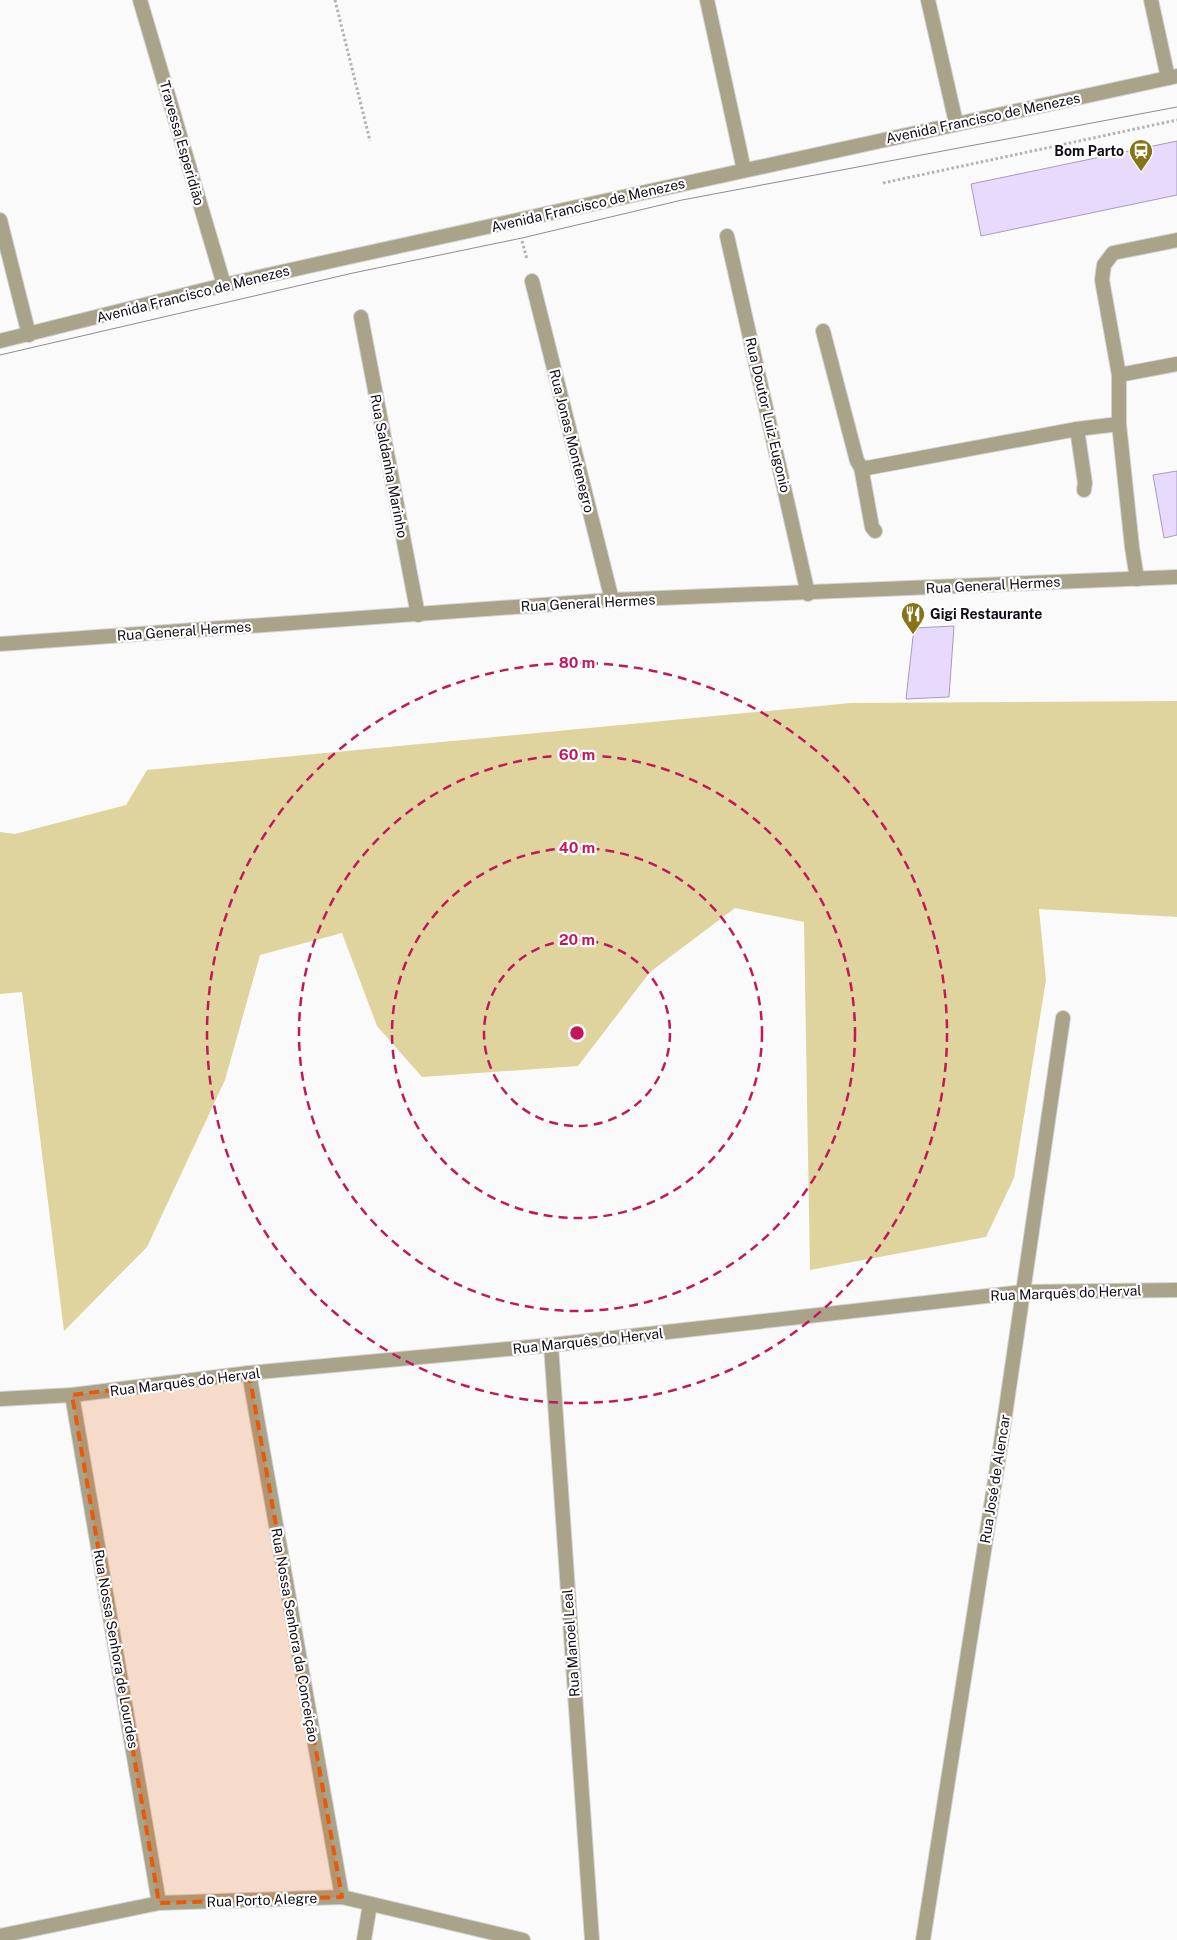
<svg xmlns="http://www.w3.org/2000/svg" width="1177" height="1940" font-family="'Public Sans',sans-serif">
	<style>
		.green { fill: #dfd49d }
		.building { fill: #e8dafd; stroke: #a89bbc }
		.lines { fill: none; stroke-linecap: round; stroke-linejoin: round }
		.service-casing { stroke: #d4d4d5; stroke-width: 16 }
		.minor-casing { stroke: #d4d4d5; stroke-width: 16 }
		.tertiary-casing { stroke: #d4d4d5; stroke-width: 16 }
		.path { stroke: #b3b2b5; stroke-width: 3; stroke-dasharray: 2.5 2.5; stroke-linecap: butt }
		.service { stroke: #a8a389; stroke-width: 14 }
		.minor { stroke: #a8a389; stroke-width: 14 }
		.tertiary { stroke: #a8a389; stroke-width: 14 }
		.tram { stroke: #908d92; stroke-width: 1 }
		.marked { fill: #e8590c; fill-opacity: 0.2; stroke: #e8590c; stroke-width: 4; stroke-dasharray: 10 6; stroke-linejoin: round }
		.ring { fill: none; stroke: #c2185b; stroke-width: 2.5; stroke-dasharray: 9 6 }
		.labels { text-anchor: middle; stroke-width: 4.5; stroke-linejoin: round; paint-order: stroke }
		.street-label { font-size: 14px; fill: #0f0a15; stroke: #fff }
		.poi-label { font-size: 14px; font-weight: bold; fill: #0f0a15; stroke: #fff; text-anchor: end }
		.centre { fill: #c2185b; stroke: #fff; stroke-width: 2.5 }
		.ring-label { font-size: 15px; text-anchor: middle; font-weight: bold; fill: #c2185b; stroke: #fff; stroke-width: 4.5; stroke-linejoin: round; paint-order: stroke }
	</style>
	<rect width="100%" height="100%" fill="#fafafa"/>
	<path class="green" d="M1177 701V917L1039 909 1046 980 1014 1178 986 1237 810 1270 804 922 735 908 650 972 578 1066 422 1077 377 1026 342 933 260 955 225 1080 147 1247 64 1331 22 992 0 994V832L15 834 126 805 147 770 851 703Z"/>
	<g class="building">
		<path d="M1177 141V195L981 236 971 184Z"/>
		<path d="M1177 471V535L1164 538 1153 475Z"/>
		<path d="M954 626 949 697 906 699 914 628Z"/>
	</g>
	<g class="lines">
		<g class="service-casing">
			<g id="service">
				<path d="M823 331 857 461 861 467 867 468 1077 429 1119 424"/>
				<path d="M1119 375 1177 364"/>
				<path d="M1077 429 1085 483 1084 490"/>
				<path d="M861 467 872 527 875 531"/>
				<path d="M1137 579 1132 547 1119 424V375L1102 280 1104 265 1113 253 1177 240"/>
				<path d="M364 1940 370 1904"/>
			</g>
		</g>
		<g class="minor-casing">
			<g id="minor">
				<path d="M140 0 224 285"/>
				<path d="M707 0 744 170"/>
				<path d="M928 0 956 123"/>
				<path d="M1151 0 1168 78"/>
				<path d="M0 220 29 335"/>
				<path d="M727 236 808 594"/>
				<path d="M532 281 612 600"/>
				<path d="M361 317 418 615"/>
				<path d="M0 341 224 285 349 257 1177 76"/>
				<path d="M551 1345 592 1940"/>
				<path d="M249 1373 342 1897"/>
				<path d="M72 1395 159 1903"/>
				<path d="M0 1399 72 1395 249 1373 551 1345 1023 1292 1177 1290"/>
				<path d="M0 1936 159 1903 342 1897 523 1940"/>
				<path d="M923 1940 1002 1436 1063 1018"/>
			</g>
		</g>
		<g class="tertiary-casing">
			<path id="tertiary" d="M0 644 612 600 1177 577"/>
		</g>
		<g class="path">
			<path d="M335 0 370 141"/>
			<path d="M883 183 1177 120"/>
			<path d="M522 241 527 259"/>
		</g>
		<use href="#service" class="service"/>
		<use href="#minor" class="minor"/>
		<use href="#tertiary" class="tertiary"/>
		<path class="tram" d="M0 355 353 273 522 238 682 200 1177 107"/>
	</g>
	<path class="marked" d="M249 1373 342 1897 159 1903 72 1395Z"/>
	<g class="ring">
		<circle cx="577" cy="1033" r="93"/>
		<circle cx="577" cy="1033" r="185"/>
		<circle cx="577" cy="1033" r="278"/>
		<circle cx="577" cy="1033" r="370"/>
	</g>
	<defs>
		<g id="station-pin" transform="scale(1.25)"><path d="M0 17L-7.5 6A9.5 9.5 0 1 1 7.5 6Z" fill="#867417" stroke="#fff"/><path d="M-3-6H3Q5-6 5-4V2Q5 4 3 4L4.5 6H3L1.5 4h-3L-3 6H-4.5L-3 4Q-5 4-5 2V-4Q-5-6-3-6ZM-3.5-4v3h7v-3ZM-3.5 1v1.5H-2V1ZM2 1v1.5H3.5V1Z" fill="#fff"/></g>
		<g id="restaurant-pin" transform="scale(1.25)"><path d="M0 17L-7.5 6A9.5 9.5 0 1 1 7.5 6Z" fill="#867417" stroke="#fff"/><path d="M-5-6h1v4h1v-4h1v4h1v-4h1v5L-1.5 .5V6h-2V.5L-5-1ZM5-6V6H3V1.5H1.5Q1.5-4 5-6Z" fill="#fff"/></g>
	</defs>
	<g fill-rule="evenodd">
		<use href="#station-pin" x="1141" y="151"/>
		<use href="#restaurant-pin" x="913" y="614"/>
	</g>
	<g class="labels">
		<g class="street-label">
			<text transform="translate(983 118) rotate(-12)" y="5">Avenida Francisco de Menezes</text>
			<text transform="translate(182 143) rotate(74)" y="5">Travessa Esperidião</text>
			<text transform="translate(588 205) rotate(-13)" y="5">Avenida Francisco de Menezes</text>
			<text transform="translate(193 294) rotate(-14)" y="5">Avenida Francisco de Menezes</text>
			<text transform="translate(768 415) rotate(77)" y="5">Rua Doutor Luiz Eugonio</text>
			<text transform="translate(572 441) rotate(76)" y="5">Rua Jonas Montenegro</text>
			<text transform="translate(389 466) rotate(79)" y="5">Rua Saldanha Marinho</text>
			<text transform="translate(993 585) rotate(-3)" y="5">Rua General Hermes</text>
			<text transform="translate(588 603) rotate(-3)" y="5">Rua General Hermes</text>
			<text transform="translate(184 631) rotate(-4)" y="5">Rua General Hermes</text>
			<text transform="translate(1066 1293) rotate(-2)" y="5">Rua Marquês do Herval</text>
			<text transform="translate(588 1341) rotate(-6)" y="5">Rua Marquês do Herval</text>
			<text transform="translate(185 1382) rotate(-7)" y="5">Rua Marquês do Herval</text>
			<text transform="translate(995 1479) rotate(-81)" y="5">Rua José de Alencar</text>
			<text transform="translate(295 1635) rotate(80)" y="5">Rua Nossa Senhora da Conceição</text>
			<text transform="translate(571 1643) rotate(-94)" y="5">Rua Manoel Leal</text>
			<text transform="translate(116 1649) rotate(80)" y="5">Rua Nossa Senhora de Lourdes</text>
			<text transform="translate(262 1900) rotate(-2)" y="5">Rua Porto Alegre</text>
		</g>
		<g class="poi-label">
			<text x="1124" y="156">Bom Parto</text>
			<text x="930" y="619" text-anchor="start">Gigi Restaurante</text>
		</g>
	</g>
	<circle cx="577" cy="1033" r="8" class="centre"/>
	<g class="ring-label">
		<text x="577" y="668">80 m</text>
		<text x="577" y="760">60 m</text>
		<text x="577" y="853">40 m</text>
		<text x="577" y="945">20 m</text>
	</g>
</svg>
